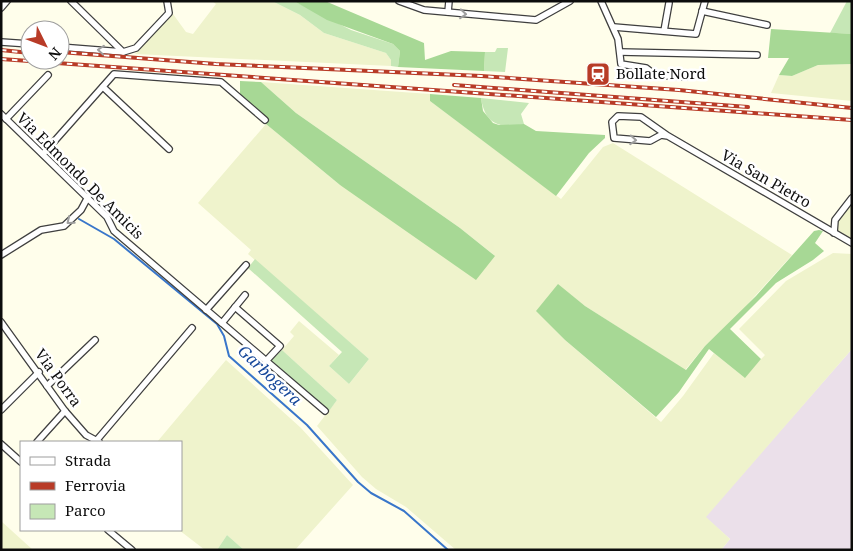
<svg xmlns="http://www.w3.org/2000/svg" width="853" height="551" font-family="'Noto Serif',serif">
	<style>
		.industrial { fill: #ebe0ea }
		.farmland { fill: #eff3cc }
		.green { fill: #c6e7b6 }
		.forest { fill: #a7d895 }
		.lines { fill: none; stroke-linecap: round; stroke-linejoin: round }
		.stream { stroke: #3976ca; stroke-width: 2 }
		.street-casing { stroke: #3f3f3f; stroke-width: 8 }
		.street { stroke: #fff; stroke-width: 5.5 }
		.rail-casing { stroke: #b83b27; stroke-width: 4 }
		.rail { stroke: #fff; stroke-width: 2; stroke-dasharray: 5.5; stroke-linecap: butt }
		.oneway { stroke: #9e9e9e }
		.labels { text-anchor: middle; stroke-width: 5; stroke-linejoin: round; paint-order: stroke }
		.poi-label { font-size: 15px; fill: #0c0c0c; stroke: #fff; text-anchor: start }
		.street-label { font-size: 15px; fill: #0c0c0c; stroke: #fff }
		.water-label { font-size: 16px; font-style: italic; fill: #18499a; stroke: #fff }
	</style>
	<rect width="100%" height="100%" fill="#fffeeb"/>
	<path class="industrial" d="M852 349V550H721L730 539 705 517Z"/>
	<g class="farmland">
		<path d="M212 1H272L300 15 324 33 386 53 391 60V66L135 54 173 14 186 32 193 34 216 4Z"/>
		<path d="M852 64V101L771 93 779 75 792 76 818 65Z"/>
		<path d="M261 82 430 94V101L561 199 603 147 613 143 792 255 738 315 705 346 685 370 585 306 558 285 537 311 565 340 661 422 683 396 714 353 744 377 765 355 739 329 786 281 833 253 852 254V349L706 517 730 539 721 550H456L406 507 376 489 362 477 317 426 337 400 282 350 294 336 290 332 299 321 339 355 329 366 349 384 369 359 248 254 251 250 198 203 266 124 340 185 494 255 460 228 296 113Z"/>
		<path d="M852 202V239L839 232 836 227 837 221Z"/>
		<path d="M226 360 301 428 353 485 295 550H244L227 535 217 550H205L179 530H181V442H157Z"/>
		<path d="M1 521 33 550H1Z"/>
	</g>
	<g class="green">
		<path d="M272 1H294L351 30 393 44 400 51 398 67 391 66V60L386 53 324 33 300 15Z"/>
		<path d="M847 1H852V34L830 33Z"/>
		<path d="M497 48H508L505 72 484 71 485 52H495Z"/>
		<path d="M481 98 529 103 521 114 524 124C499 129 485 124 481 98Z"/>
		<path d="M255 259 369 359 349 384 329 366 342 352 248 268Z"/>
		<path d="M282 350 337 400 329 411 271 361Z"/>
		<path d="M227 535 244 550H217Z"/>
	</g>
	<g class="forest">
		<path d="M294 1H325L424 43 425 60 451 51 485 52 484 71 398 67 400 51 393 44 327 20Z"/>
		<path d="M771 29 852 34V64L818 65 792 76 779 75 789 58H768Z"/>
		<path d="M240 81 261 82 296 113 460 228 495 256 476 280 340 185 266 124 269 120 240 94Z"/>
		<path d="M430 94 481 98 483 111 493 123 499 125 524 124 536 131 605 135V138L589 153 556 196 430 101Z"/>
		<path d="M819 230 823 231 815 243 824 251 813 260 776 283 730 329 761 359 745 378 709 349 679 392 656 417 565 340 536 311 558 284 585 306 686 370 705 346 756 296 814 231Z"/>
	</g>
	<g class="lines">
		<path class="stream" d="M79 219 114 239 217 324 224 336 229 356 307 425 358 482 371 493 404 511 448 550"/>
		<g class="street-casing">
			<g id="street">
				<path d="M71 1 123 52"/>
				<path d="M399 1 424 10 536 20 570 1"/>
				<path d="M601 1 618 39 621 64 646 68 655 75 688 77"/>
				<path d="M1 8 7 1"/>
				<path d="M702 11 767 25"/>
				<path d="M448 12 449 1"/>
				<path d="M614 27 696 34 705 1"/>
				<path d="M664 31 669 3"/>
				<path d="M1 42 30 44"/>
				<path d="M60 47 123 52 136 48 169 13 167 1"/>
				<path d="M620 52 757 55"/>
				<path d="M103 87 169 149"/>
				<path d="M1 114 107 217 114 231 325 411"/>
				<path d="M6 119 48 75"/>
				<path d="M668 136 661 135 650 141 614 138 612 122 618 116 641 117 668 136 852 243"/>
				<path d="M43 154 114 74 221 82 265 120"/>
				<path d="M834 233 835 220 852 198"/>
				<path d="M1 255 41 230 64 226 81 210 88 197"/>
				<path d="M235 307 280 346 266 361"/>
				<path d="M206 310 246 265"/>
				<path d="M1 322 65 411 86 435 99 442"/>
				<path d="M222 323 245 295"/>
				<path d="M47 386 95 340"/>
				<path d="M1 410 39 372"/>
				<path d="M96 441 192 328"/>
				<path d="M37 442 65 411"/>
				<path d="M1 444 21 462"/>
				<path d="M108 530 132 550"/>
			</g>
		</g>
		<use href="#street" class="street"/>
		<g class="rail-casing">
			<g id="rail">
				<path d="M1 50 30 53"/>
				<path d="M60 52 216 64 481 76 679 90 852 108"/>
				<path d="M1 59 852 120"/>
				<path d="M454 85 748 107"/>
			</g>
		</g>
		<use href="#rail" class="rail"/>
	</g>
	<defs><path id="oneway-chevron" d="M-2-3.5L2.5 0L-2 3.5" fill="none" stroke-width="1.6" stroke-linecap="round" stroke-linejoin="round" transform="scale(1.25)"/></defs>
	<g class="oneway">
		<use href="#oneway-chevron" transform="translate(463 14) rotate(5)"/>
		<use href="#oneway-chevron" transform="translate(101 50) rotate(-175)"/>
		<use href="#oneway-chevron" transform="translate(633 140) rotate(4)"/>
		<use href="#oneway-chevron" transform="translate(70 221) rotate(141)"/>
	</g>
	<defs>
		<g id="station-square" transform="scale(1.25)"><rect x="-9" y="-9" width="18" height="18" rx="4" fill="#b83b27" stroke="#fff"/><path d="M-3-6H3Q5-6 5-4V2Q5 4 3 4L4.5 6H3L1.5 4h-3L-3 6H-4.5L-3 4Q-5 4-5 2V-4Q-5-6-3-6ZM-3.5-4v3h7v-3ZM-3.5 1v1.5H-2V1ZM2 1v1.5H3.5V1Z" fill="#fff"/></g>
	</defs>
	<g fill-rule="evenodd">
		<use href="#station-square" x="598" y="74"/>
	</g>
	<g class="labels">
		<g class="poi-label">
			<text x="616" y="79">Bollate Nord</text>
		</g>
		<g class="street-label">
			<text transform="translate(80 176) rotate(45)" y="5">Via Edmondo De Amicis</text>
			<text transform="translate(766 179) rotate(30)" y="5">Via San Pietro</text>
			<text transform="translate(58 378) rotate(54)" y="5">Via Porra</text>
		</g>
		<g class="water-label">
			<text transform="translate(270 375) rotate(43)" y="6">Garbogera</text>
		</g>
	</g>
	<rect width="853" height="551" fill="none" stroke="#0c0c0c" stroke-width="5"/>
	<rect x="20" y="441" width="162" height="90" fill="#ffffff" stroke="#9e9e9e"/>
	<rect x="30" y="457" width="25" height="8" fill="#ffffff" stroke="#9e9e9e"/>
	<text x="65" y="466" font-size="15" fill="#0c0c0c">Strada</text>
	<rect x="30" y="482" width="25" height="8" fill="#b83b27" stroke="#9e9e9e"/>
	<text x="65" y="491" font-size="15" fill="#0c0c0c">Ferrovia</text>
	<rect x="30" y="504" width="25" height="15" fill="#c6e7b6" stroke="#9e9e9e"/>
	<text x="65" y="516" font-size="15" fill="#0c0c0c">Parco</text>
	<g transform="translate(45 45) rotate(132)"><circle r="24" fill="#ffffff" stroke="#9e9e9e"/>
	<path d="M0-4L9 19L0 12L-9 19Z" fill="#b83b27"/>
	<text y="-8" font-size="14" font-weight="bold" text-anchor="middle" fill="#0c0c0c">N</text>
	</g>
</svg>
